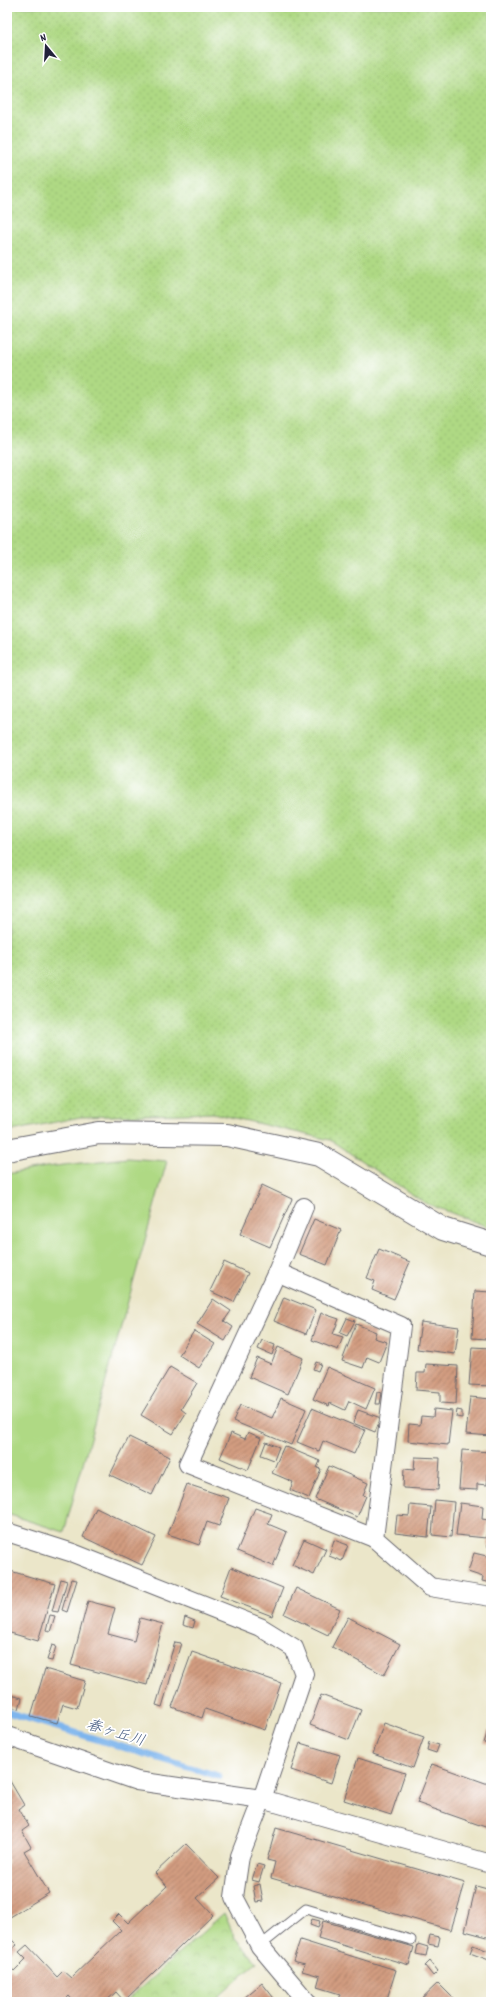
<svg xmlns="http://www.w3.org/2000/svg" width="498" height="2009" font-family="Dekko,'Klee One',sans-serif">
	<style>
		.grass { fill: url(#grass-dots); stroke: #687e60 }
		.park { fill: url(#park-crowns); stroke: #687e60 }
		.garden { fill: #afd984; stroke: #687e60 }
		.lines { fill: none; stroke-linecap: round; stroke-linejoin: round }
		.stream { stroke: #7eb5ed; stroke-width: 7 }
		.building { fill: url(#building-hatch) }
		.service-casing { stroke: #68676d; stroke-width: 11 }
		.minor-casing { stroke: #68676d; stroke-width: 20 }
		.tertiary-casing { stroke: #68676d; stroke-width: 24 }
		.service { stroke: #fff; stroke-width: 9 }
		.minor { stroke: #fff; stroke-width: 18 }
		.tertiary { stroke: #fff; stroke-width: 22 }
		.labels { text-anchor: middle; stroke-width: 3.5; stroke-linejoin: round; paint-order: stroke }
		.water-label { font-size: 15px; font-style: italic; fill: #475d82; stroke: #fff }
	</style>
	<defs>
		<pattern id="grass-dots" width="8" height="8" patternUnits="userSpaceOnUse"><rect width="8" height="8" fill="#afd984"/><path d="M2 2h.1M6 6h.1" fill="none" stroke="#96ba73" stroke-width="1.8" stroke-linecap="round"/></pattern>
		<pattern id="park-crowns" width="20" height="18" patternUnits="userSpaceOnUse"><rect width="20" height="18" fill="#afd984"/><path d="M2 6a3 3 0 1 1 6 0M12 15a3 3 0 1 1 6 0" fill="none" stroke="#96ba73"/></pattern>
		<pattern id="building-hatch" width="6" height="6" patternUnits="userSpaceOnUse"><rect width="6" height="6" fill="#d29c80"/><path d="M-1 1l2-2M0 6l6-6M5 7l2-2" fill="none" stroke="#aa7f6a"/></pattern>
	</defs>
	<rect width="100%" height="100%" fill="#fff"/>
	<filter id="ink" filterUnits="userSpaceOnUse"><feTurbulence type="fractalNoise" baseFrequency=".025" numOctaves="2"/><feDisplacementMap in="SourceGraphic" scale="8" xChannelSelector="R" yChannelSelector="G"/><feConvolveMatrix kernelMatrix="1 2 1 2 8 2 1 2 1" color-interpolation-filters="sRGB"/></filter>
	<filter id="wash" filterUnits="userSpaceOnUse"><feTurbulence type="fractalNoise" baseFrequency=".012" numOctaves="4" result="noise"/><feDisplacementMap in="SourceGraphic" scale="16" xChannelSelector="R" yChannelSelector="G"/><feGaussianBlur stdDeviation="0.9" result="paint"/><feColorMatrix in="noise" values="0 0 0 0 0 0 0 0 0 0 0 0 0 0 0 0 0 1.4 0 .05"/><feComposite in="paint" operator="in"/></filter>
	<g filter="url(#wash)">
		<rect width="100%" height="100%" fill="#ebe6c9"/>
		<path class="grass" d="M7 7H491V1228L425 1203 330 1140 213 1113 80 1117 7 1132Z"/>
		<path class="park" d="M224 1913 235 1938 257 1962 213 2002H125Z"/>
		<path class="garden" d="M127 1158 167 1161 64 1532 7 1514V1174L46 1167Z"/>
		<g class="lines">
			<path class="stream" d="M7 1712 218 1776"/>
		</g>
		<g id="blocks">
			<g class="building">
				<path d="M262 1185 292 1199 270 1247 240 1234Z"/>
				<path d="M314 1219 341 1230 327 1265 299 1254Z"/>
				<path d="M379 1249 410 1262 394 1299 372 1290 375 1281 367 1278Z"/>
				<path d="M224 1262 248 1273 234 1302 210 1291Z"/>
				<path d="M475 1291 491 1292V1331H487V1339L472 1338Z"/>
				<path d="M284 1297 316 1310 306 1334 274 1321Z"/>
				<path d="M213 1299 231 1311 224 1321 233 1327 225 1341 197 1324Z"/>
				<path d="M321 1313 339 1319 333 1334 343 1337 338 1350 312 1340Z"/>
				<path d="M347 1318 355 1321 347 1336 340 1333Z"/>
				<path d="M421 1322 459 1327 455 1354 417 1349Z"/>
				<path d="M356 1324 376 1332 374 1338 387 1342 379 1362 367 1357 363 1368 342 1361Z"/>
				<path d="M194 1331 215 1344 199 1368 179 1355Z"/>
				<path d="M262 1340 275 1345 272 1355 258 1349Z"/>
				<path d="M278 1347 303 1358 288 1394 249 1377 257 1358 271 1364Z"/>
				<path d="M472 1347 491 1348V1386L469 1385Z"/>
				<path d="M316 1362 321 1364 318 1371 313 1369Z"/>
				<path d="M426 1364 458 1366 456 1404 440 1403V1392L416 1390 417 1373H425Z"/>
				<path d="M170 1367 197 1383 181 1409 186 1413 173 1434 141 1415Z"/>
				<path d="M327 1367 375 1388 366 1409 349 1401 345 1410 330 1403 329 1406 313 1399Z"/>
				<path d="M377 1392 382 1393 380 1404H375Z"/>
				<path d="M470 1397 491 1399V1436L466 1434Z"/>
				<path d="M281 1398 306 1409 291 1445 233 1421 240 1405 272 1418Z"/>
				<path d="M312 1408 365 1430 354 1454 323 1441 319 1451 297 1442Z"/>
				<path d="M434 1409 452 1411 448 1445 408 1441 409 1424 420 1425 421 1416 433 1417Z"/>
				<path d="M358 1410 381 1418 375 1432 353 1423Z"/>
				<path d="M457 1410 462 1411V1418L456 1417Z"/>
				<path d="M248 1432 261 1438 248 1470 220 1458 231 1433 245 1439Z"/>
				<path d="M129 1437 170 1457 152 1495 110 1475Z"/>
				<path d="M266 1442 279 1447 274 1460 261 1455Z"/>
				<path d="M284 1446 320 1461 317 1468 321 1469 309 1498 290 1490 293 1482 272 1473Z"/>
				<path d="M462 1450 490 1452 487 1485 477 1484V1490L459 1489Z"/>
				<path d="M415 1457 440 1458 438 1490 403 1488 404 1469 414 1470Z"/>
				<path d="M329 1466 368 1483 363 1495 366 1496 357 1517 315 1499Z"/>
				<path d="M187 1484 229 1498 219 1526 207 1522 199 1545 168 1534Z"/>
				<path d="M435 1500 454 1502 451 1537 432 1535Z"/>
				<path d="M460 1503 483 1506 482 1519 488 1520 486 1538 456 1535Z"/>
				<path d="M410 1505 431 1507 428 1537 395 1533 397 1515 409 1516Z"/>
				<path d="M96 1508 156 1537 142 1565 83 1537Z"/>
				<path d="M255 1508 272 1514 268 1524 287 1532 273 1566 237 1551Z"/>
				<path d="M491 1535V1548L487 1546Z"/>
				<path d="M304 1539 326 1549 314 1575 292 1565Z"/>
				<path d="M334 1540 348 1545 342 1561 329 1556Z"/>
				<path d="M474 1553 491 1557V1583L482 1581 483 1577 468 1572Z"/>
				<path d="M231 1567 283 1588 272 1616 220 1596Z"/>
				<path d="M7 1570 55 1584 38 1641 7 1632Z"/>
				<path d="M61 1579 67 1581 58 1612 52 1611Z"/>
				<path d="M71 1579 77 1580 67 1612 62 1610Z"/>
				<path d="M296 1588 340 1609 328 1635 284 1614Z"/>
				<path d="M88 1601 115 1608 108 1634 134 1641 140 1618 163 1624 147 1685 71 1665Z"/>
				<path d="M50 1615 55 1616 50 1632 46 1630Z"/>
				<path d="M185 1617 195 1621 193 1628 183 1625Z"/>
				<path d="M348 1617 400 1644 384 1675 332 1647Z"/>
				<path d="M175 1642 181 1643 162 1707 156 1705Z"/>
				<path d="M52 1645 56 1646 52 1661 47 1660Z"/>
				<path d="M192 1652 281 1683 265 1730 205 1709 202 1718 172 1707Z"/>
				<path d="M45 1669 85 1681 77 1708 63 1704 57 1723 31 1716Z"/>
				<path d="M7 1694 22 1698 19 1709 7 1706Z"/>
				<path d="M321 1695 361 1710 349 1740 310 1725Z"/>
				<path d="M384 1723 424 1737 413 1768 373 1754Z"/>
				<path d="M488 1730 491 1731V1745L484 1743Z"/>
				<path d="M429 1742 439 1745 436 1753 427 1750Z"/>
				<path d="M300 1743 340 1755 331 1783 291 1770Z"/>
				<path d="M358 1758 405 1773 391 1815 344 1800Z"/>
				<path d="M432 1764 491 1785V1829L417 1803Z"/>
				<path d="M7 1776 24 1805 19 1809 29 1826 22 1831 31 1847 24 1851 49 1893 7 1919Z"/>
				<path d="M276 1828 465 1883 451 1930 271 1878 275 1862 267 1860Z"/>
				<path d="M186 1844 219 1878 197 1898 213 1915 124 2001 116 1992 105 2002H74L69 1996 63 2002H7V1972L11 1968 14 1971 26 1959 19 1952 27 1945 57 1977 63 1971 71 1978 121 1930 112 1921 119 1914 128 1923 167 1886 155 1873Z"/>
				<path d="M257 1864 264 1866 259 1882 252 1880Z"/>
				<path d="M260 1884 263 1901 256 1902 253 1886Z"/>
				<path d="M476 1886 491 1890V1938L465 1931Z"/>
				<path d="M312 1919 320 1921 318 1928 310 1925Z"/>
				<path d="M323 1921 414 1947 409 1965 318 1938Z"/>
				<path d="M430 1935 440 1937 438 1946 428 1944Z"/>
				<path d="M9 1937 17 1945 9 1952 7 1950V1939Z"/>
				<path d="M300 1940 396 1970 386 2002H337L340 1994 317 1987 320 1976 302 1971 305 1964 293 1961Z"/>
				<path d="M418 1944 428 1947 426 1956 416 1954Z"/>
				<path d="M473 1945 491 1952 489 1960 470 1953Z"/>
				<path d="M430 1961 438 1971 433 1976 425 1966Z"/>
				<path d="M262 1983 277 2002H239Z"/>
				<path d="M438 1983 457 2002H418Z"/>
			</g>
		</g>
	</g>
	<g filter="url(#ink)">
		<use href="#blocks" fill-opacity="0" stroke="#68676d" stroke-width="1"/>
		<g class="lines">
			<g class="service-casing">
				<path id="service" d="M260 1946 306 1909 411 1940"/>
			</g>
			<g class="minor-casing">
				<g id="minor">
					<path d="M304 1207 277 1272 188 1464 374 1538"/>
					<path d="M277 1272 401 1326 374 1538 430 1587 491 1597"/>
					<path d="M7 1532 73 1553 260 1627 294 1648 304 1674 262 1799 240 1856 234 1897 260 1946 307 2002"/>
					<path d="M7 1736 137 1781 262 1799 491 1864"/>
				</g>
			</g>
			<g class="tertiary-casing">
				<path id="tertiary" d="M7 1150 99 1133 227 1135 319 1155 443 1229 491 1244"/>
			</g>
			<use href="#service" class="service"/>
			<use href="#minor" class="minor"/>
			<use href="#tertiary" class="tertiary"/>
		</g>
	</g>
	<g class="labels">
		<g class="water-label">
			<text transform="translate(116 1732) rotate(17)" y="5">春ヶ丘川</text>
		</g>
	</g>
	<rect width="498" height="2009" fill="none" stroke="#fff" stroke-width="24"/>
	<g transform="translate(46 46) rotate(342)" stroke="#ffffff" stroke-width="3" paint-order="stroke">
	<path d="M0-3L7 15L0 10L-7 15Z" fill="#22223b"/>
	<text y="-6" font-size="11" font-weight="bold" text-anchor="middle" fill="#22223b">N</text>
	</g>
</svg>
